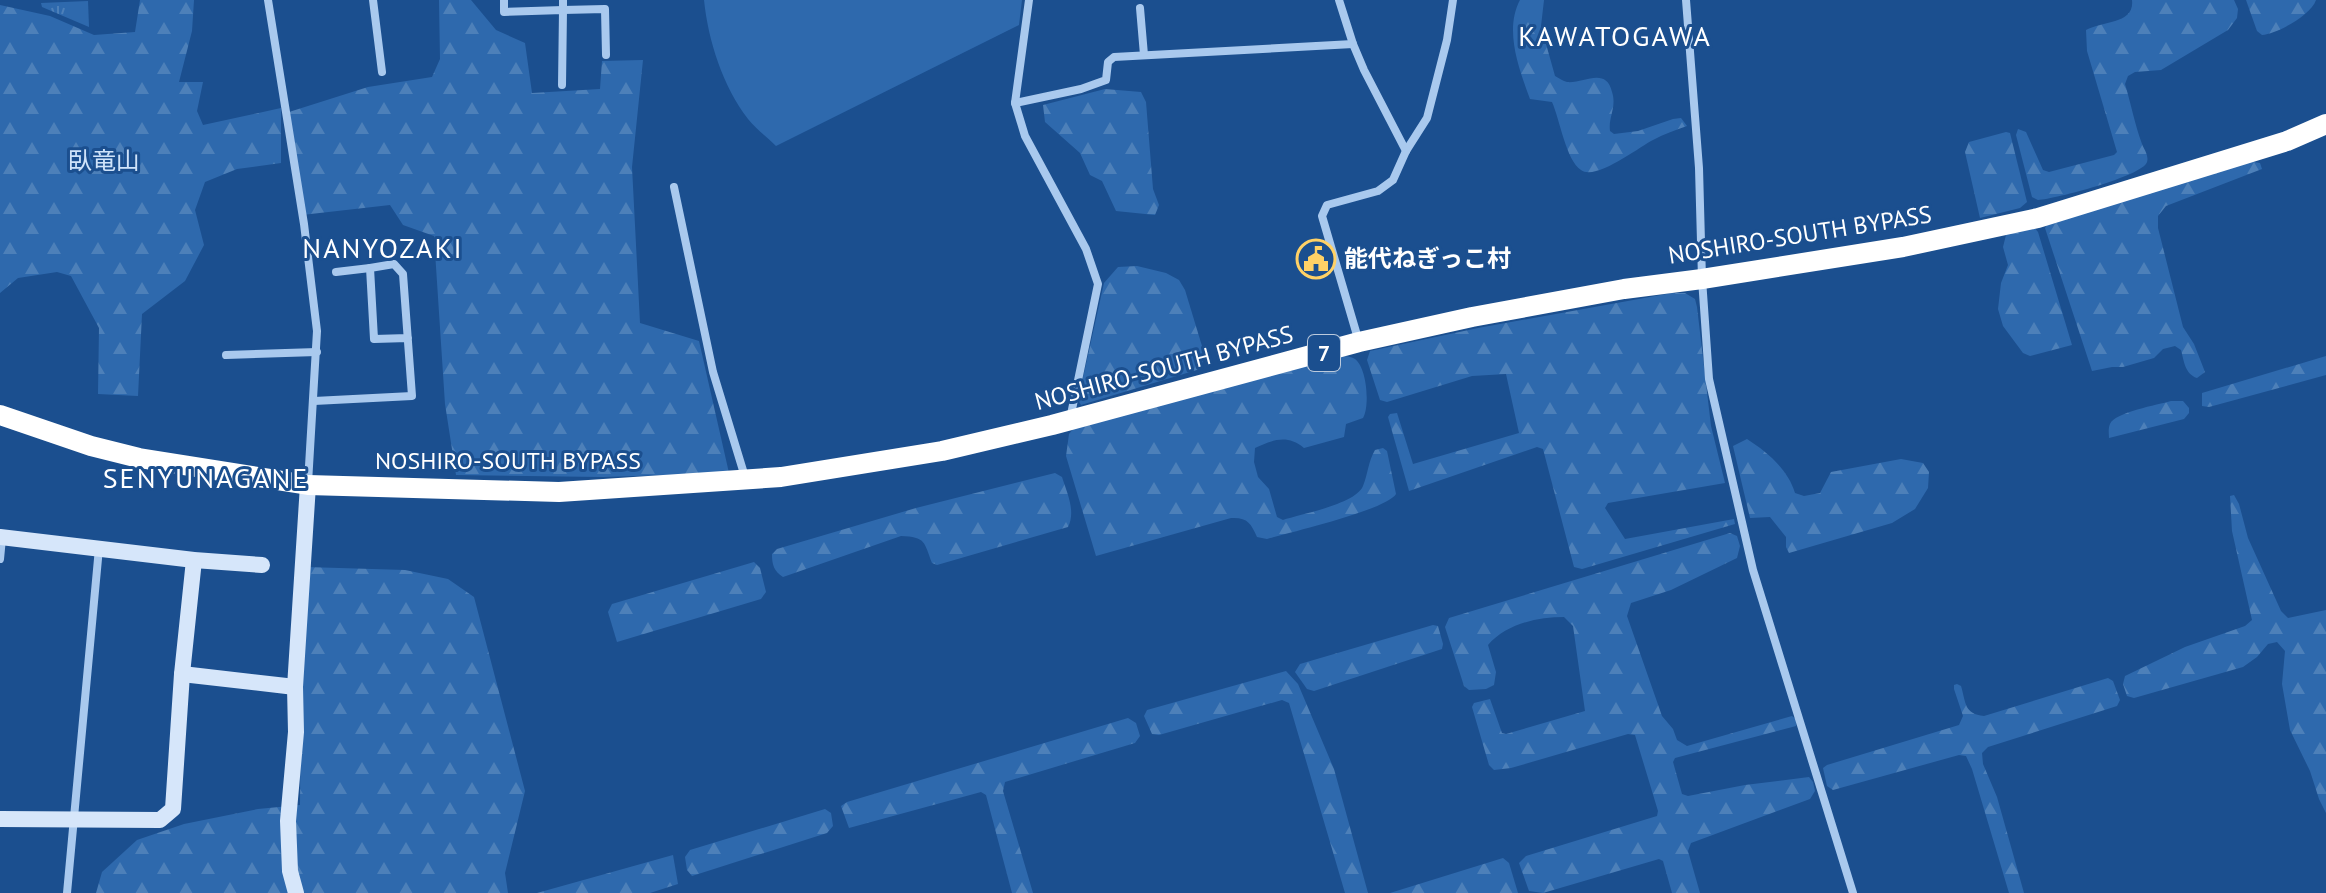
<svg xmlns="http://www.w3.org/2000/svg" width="2326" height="893" font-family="'PT Sans','Noto Sans JP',sans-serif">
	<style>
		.grass { fill: #2e69ad }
		.forest { fill: url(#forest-firs) }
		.park { fill: url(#park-tufts) }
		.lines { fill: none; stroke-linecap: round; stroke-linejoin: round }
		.street { stroke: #a9c9ee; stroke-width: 8 }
		.secondary { stroke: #d6e6fa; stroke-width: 16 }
		.highway { stroke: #fff; stroke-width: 20 }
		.labels { text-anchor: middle; stroke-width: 6; stroke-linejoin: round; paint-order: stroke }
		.shield { fill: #1b4f8f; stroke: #bbcadd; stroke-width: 2 }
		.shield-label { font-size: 22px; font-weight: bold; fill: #fff }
		.park-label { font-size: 24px; fill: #cfe3fa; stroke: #1b4f8f }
		.street-label { font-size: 24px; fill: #fff; stroke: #1b4f8f }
		.poi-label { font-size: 24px; font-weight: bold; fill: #fff; stroke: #1b4f8f; text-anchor: start }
		.quarter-label { font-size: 28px; letter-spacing: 2px; fill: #fff; stroke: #1b4f8f }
	</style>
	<defs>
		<pattern id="forest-firs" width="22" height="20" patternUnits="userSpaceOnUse" patternTransform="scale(2)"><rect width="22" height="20" fill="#2e69ad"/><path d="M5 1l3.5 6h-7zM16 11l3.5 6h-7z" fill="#4d80b9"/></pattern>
		<pattern id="park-tufts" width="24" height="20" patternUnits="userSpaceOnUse" patternTransform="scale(2)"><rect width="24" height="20" fill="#2e69ad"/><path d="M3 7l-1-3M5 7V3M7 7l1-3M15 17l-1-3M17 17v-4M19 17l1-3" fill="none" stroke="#4d80b9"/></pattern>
	</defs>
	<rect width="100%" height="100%" fill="#1b4f8f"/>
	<path class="grass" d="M704 0H1022L1019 25 776 146C767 137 756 129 748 119 723 87 708 40 704 0Z"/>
	<g class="forest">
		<path d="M140 0H194L192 31 179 82H203L197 111 203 125 281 108V163L237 169 205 182 195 210 204 245 185 281 142 314 138 396 98 394 99 328 71 276 57 272 18 278 0 293V5L50 16 94 35 135 32Z"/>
		<path d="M439 0H471L496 30 525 43 532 93 600 89 602 61 643 60 632 167 640 323 699 341 729 473 603 477 456 475 445 404 434 236 403 225 390 205 302 215 289 112 368 87 432 77 440 59Z"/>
		<path d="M1520 0H1544L1541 26 1555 76C1559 78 1563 81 1567 82 1583 84 1606 66 1612 92 1617 107 1608 117 1610 131L1614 134 1638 131 1673 119 1681 118 1687 126C1676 130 1664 134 1653 140 1639 147 1596 181 1581 170 1566 160 1560 120 1552 102L1530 99C1519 69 1504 30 1520 0Z"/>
		<path d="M2132 0H2234L2238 9 2237 18 2228 30 2161 70 2135 72 2128 76 2125 84C2131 104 2135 125 2142 144 2144 149 2149 156 2147 162 2143 176 2055 199 2038 200L2032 197 2016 135 2018 129 2026 132 2043 170 2049 172 2114 155 2117 152 2087 51 2086 30C2103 21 2135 24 2132 0Z"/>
		<path d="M2246 0H2316C2311 15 2277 34 2262 35L2257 31Z"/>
		<path d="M1105 89 1141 92 1146 102 1153 189 1159 205 1155 215 1116 211 1102 181 1090 175 1080 153 1045 122 1043 105Z"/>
		<path d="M2006 132 2010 133 2027 202 2020 208 1980 218 1965 152 1969 142Z"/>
		<path d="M2249 161 2260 163 2262 169 2166 206 2158 216V228L2183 327 2194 344 2205 372 2197 378C2185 374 2184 361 2181 350L2175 346 2163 349 2154 358 2123 367H2112L2092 371 2045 228 2049 221Z"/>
		<path d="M2032 225 2038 232 2072 345 2030 356 2023 353 2003 326 1998 309 2001 283 2008 265 2003 247 2006 235 2018 228Z"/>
		<path d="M1137 266 1166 273 1179 280 1185 290 1205 356 1200 369 1081 405 1078 400 1104 283 1118 267Z"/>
		<path d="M1672 293H1685L1695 299 1697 307 1711 426 1725 483 1608 503 1605 508 1625 539 1734 519 1735 524 1582 569 1574 567 1543 449 1537 447 1409 491 1388 417 1390 414 1397 413 1413 464 1519 433 1506 374 1472 376 1387 402 1380 400 1367 360 1370 351 1478 328Z"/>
		<path d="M1342 356C1347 356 1352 357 1355 359 1367 368 1370 406 1363 418L1346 424 1344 437 1304 448C1287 434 1273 440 1255 448L1254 462 1258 477 1269 489 1277 517 1283 520C1301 514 1356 504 1363 486 1368 474 1368 462 1375 450L1383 448 1387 451 1396 494C1386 510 1291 532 1267 539L1257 537C1251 523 1247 517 1231 518L1096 556 1066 456 1069 434 1074 428Z"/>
		<path d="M2326 356V375L2209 407 2202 406V393Z"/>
		<path d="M2171 401H2183L2189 408V413L2184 419 2109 438C2109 433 2108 429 2110 424 2115 412 2158 405 2171 401Z"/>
		<path d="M1747 439C1767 452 1788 469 1795 493L1804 496 1820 493 1831 472 1901 459 1923 463 1929 472 1928 488 1915 509 1892 523 1789 553 1786 547V537L1770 517 1750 518 1733 446Z"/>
		<path d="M1055 473 1062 477C1067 493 1076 511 1068 527L937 565 932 563C924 542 926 537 901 536L783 577C774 571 772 565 772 554L777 549 916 508Z"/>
		<path d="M2234 495 2239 504 2248 538 2281 611 2288 618 2326 610V813L2319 799 2310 771 2290 730 2282 684 2285 651 2277 642 2268 644 2257 657 2243 667 2134 698 2127 696 2123 684 2125 676 2185 647 2245 626 2252 620 2232 531 2230 496Z"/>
		<path d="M1730 533 1737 536 1740 546 1737 558 1671 590 1631 603 1627 616 1662 716 1673 729 1677 740 1687 746 1792 716 1797 720 1796 726 1675 758 1673 762 1682 794 1688 796 1745 785 1809 777 1813 782 1815 791 1810 799 1691 843 1688 851 1700 893H1672L1663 861 1659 859 1543 893 1529 891 1519 863 1526 856 1657 816 1658 811 1635 735 1628 734 1511 768 1494 770 1489 765 1472 707 1474 703 1490 699 1502 733 1506 734 1585 711 1573 626 1564 617C1537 617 1506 624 1488 645L1496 672 1494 685 1486 689 1469 690 1464 686 1445 627 1449 618Z"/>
		<path d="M754 562 760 568 766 592 761 599 617 642 608 612 612 604Z"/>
		<path d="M306 567 405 570 448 579 474 597 525 791 505 873 508 893H96L102 872 137 840 184 824 258 809 300 805 301 679Z"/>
		<path d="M1433 625 1438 626 1443 644 1442 649 1314 691 1307 689 1295 672 1300 664Z"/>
		<path d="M1286 671 1298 684 1334 769 1368 893H1345L1289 703 1282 700 1159 735 1152 734 1144 716 1147 710Z"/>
		<path d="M2108 678 2113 681 2120 700 2117 706 1988 747 1982 753 1983 764 1997 797 2024 893H2009L1972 769 1966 756 1959 755 1833 790 1827 786 1823 768 1827 765 1959 725 1963 716 1954 689V685L1957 684 1961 686C1966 703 1964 714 1984 716Z"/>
		<path d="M1128 718 1136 723 1140 736 1135 743 1005 782 1003 791 1033 893H1012L986 795 981 792 849 828 841 806 847 802Z"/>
		<path d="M825 809 831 813 833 826 827 833 692 876 687 870 685 857 690 850Z"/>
		<path d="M673 855 678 884 650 893H537Z"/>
		<path d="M1503 858 1509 863 1518 893H1390Z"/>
	</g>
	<path class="park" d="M88 1 89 27 42 7 41 3Z"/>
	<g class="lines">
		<g class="street">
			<path d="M268 0 304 224 317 331 308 483"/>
			<path d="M373 0 382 72"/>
			<path d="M504 0V12L563 10 562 85"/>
			<path d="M563 0V10L605 9 606 55"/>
			<path d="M1029 0 1015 103 1025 136 1086 249 1098 284 1070 419"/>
			<path d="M1339 0 1353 44 1364 70 1406 151"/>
			<path d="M1686 0 1699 168 1702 279 1709 379 1753 570 1853 893"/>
			<path d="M1140 8 1144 55"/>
			<path d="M1015 103 1081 89 1106 80 1108 62 1114 57 1353 44"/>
			<path d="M674 187 713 372 745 477"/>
			<path d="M336 272 370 268"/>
			<path d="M1359 342 1322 216 1327 205 1378 191 1393 180 1406 151 1427 118 1447 40 1453 0"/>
			<path d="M226 355 317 352"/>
			<path d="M314 401 412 396 403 274 394 264 370 268 374 339 408 338"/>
			<path d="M0 559 2 538"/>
			<path d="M67 893 99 548"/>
		</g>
		<g class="secondary">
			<path d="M0 537 194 560 262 565"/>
			<path d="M182 674 295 687"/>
			<path d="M0 819 160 820 173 809 182 674 194 560"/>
			<path d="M296 893 290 871 288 821 296 732 295 687 308 485"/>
		</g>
		<path class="highway" d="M0 415 91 446 139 458 308 485 559 492 781 477 942 451 1052 425 1359 342 1472 317 1624 289 1702 279 1903 247 2038 218 2287 141 2326 124"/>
	</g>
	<defs>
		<g id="civic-ring" transform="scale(2)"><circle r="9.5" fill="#1b4f8f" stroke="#ffd166" stroke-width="1.5"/><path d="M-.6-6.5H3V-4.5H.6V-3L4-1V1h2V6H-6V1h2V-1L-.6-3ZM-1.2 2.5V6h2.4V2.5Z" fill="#ffd166"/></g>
	</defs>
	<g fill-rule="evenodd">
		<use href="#civic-ring" x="1316" y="259"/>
	</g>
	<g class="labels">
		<rect class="shield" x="1308" y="335" width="32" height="36" rx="6"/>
		<g class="shield-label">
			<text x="1324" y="361">7</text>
		</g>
		<g class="park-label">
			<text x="104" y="169">臥竜山</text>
		</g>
		<g class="street-label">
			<text transform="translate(1800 235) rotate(-9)" y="8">NOSHIRO-SOUTH BYPASS</text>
			<text transform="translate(1164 368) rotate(-15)" y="8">NOSHIRO-SOUTH BYPASS</text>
			<text x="508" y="469">NOSHIRO-SOUTH BYPASS</text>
		</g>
		<g class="poi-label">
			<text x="1344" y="267">能代ねぎっこ村</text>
		</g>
		<g class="quarter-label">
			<text x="1615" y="46">KAWATOGAWA</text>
			<text x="383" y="258">NANYOZAKI</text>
			<text x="206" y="488">SENYUNAGANE</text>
		</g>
	</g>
</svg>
